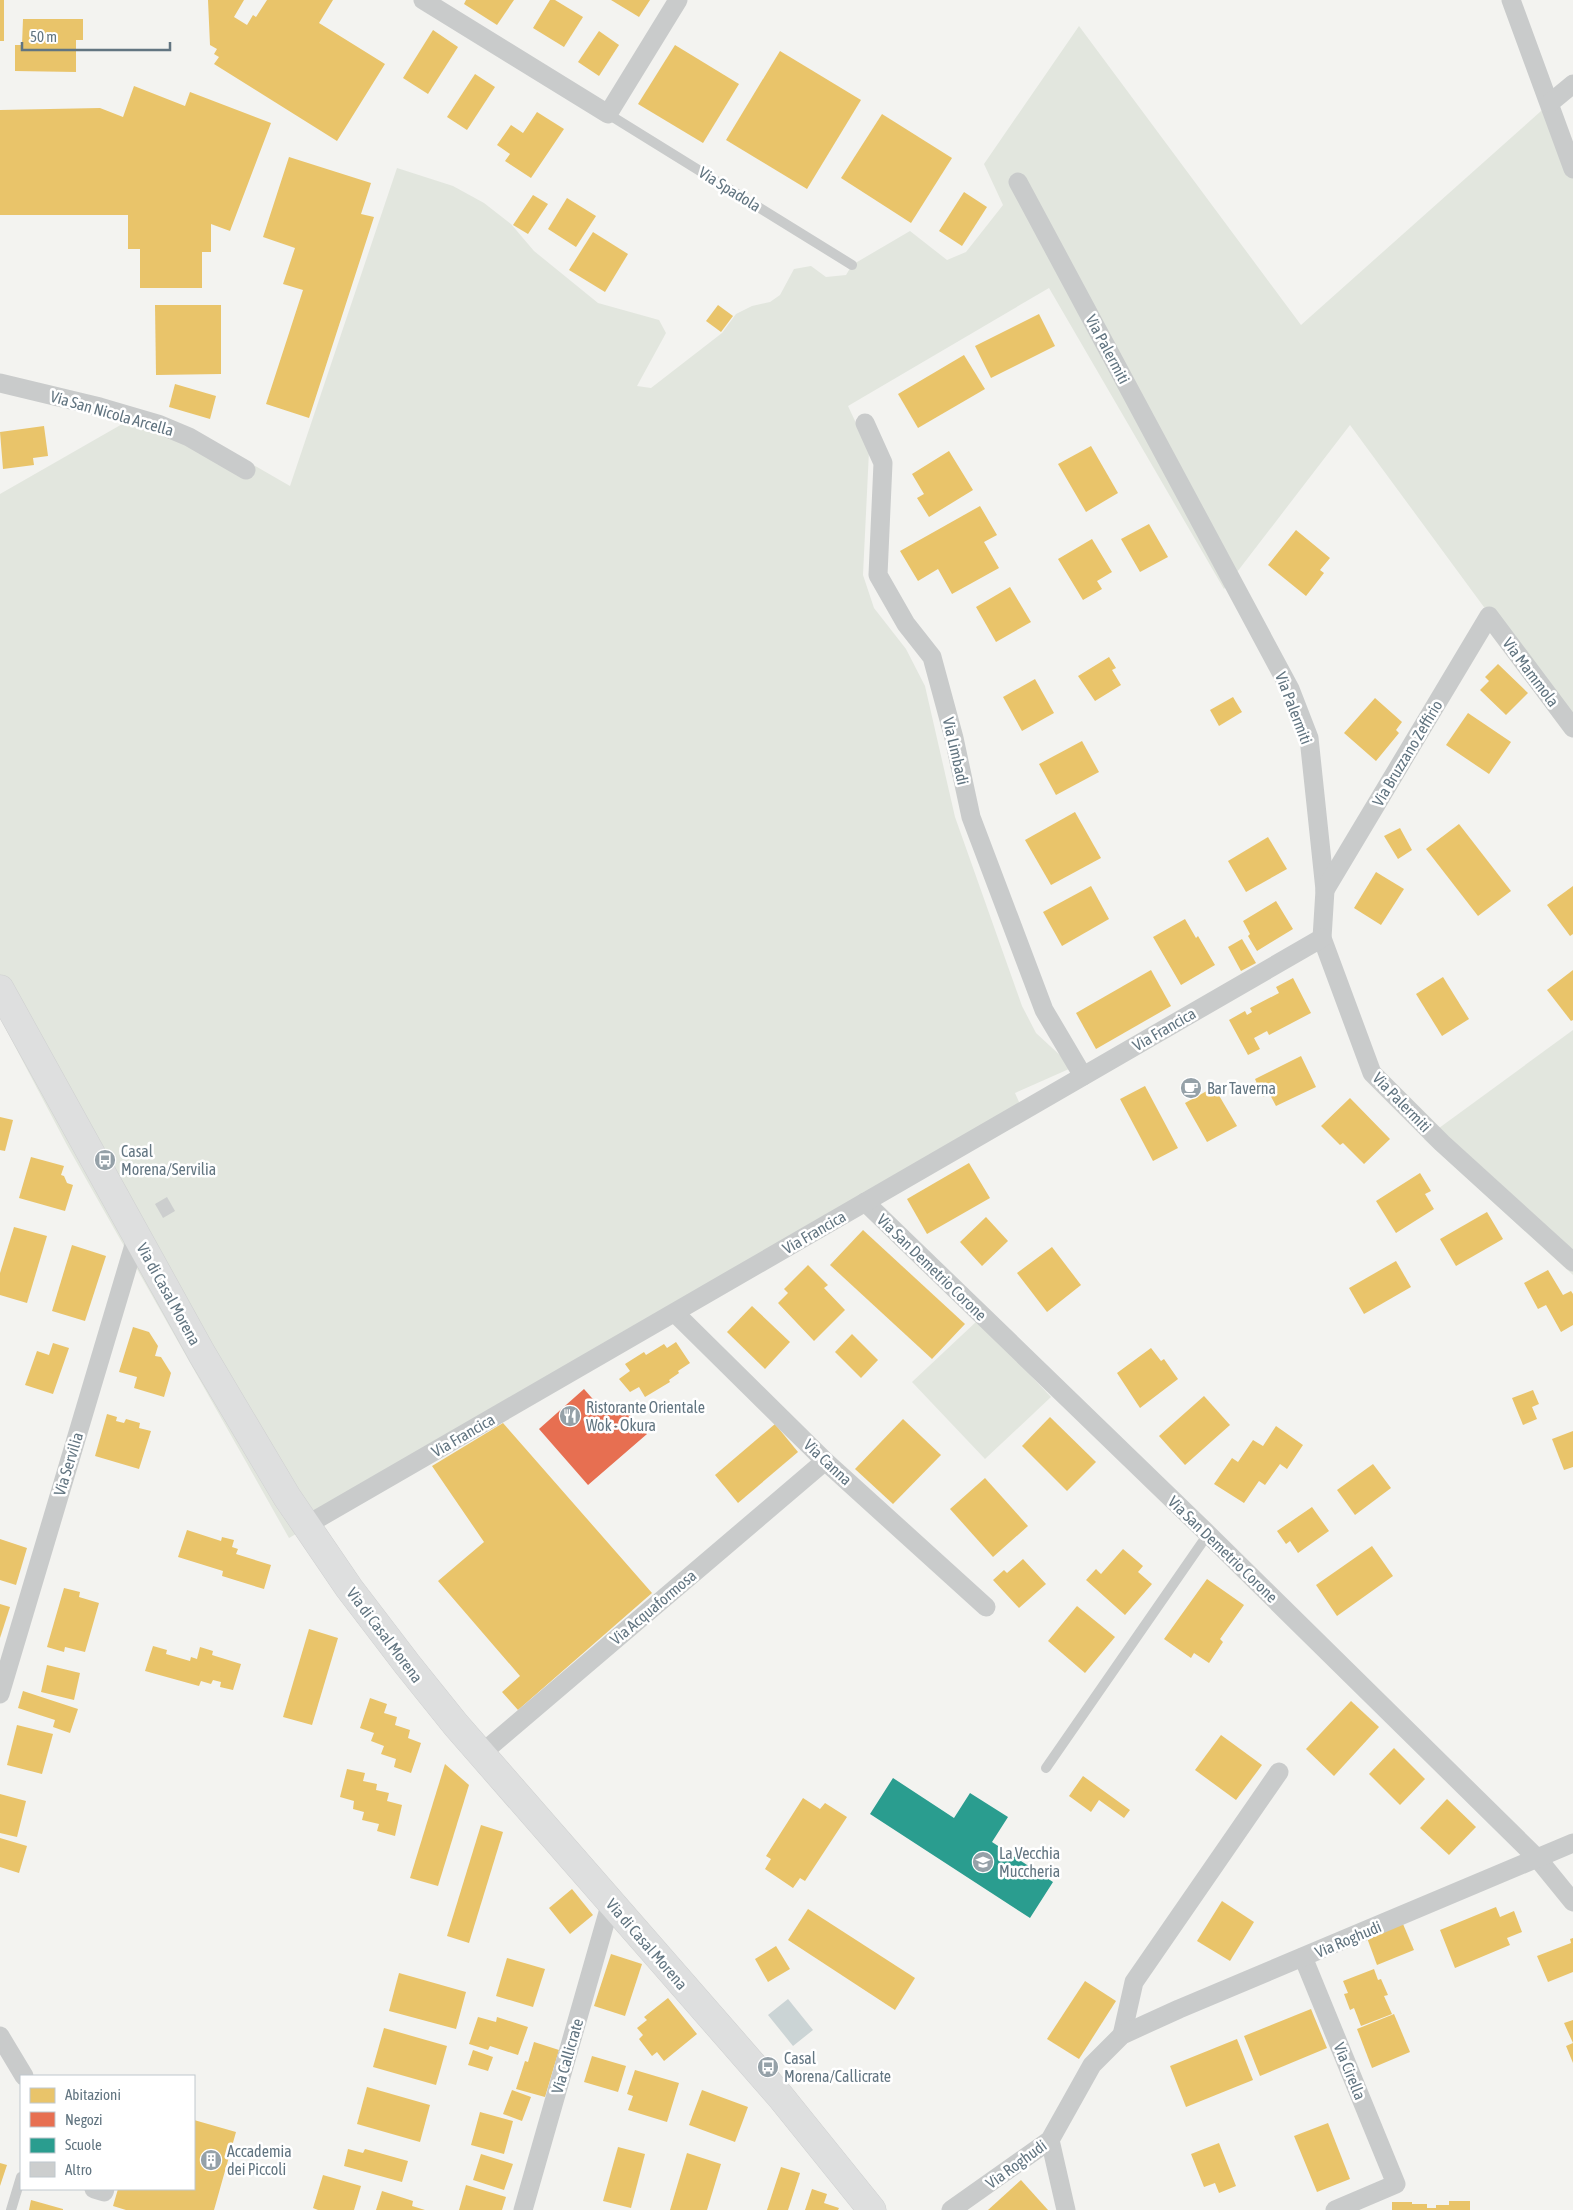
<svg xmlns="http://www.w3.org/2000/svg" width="1573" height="2210" font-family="'Asap Condensed',sans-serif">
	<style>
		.green { fill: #e2e6de }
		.water { fill: #cbd4d5 }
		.homes { fill: #e9c46a }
		.shops { fill: #e76f51 }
		.schools { fill: #2a9d8f }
		.building { fill: #cccece }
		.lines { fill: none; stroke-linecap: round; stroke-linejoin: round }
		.secondary-casing { stroke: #cfd0d0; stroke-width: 29 }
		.service { stroke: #c9cbcb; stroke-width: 10 }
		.minor { stroke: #c9cbcb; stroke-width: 19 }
		.secondary { stroke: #dedfdf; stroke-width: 28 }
		.labels { text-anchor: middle; stroke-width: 5; stroke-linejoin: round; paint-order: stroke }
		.street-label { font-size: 16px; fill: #627581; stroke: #fff }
		.poi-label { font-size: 16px; fill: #627581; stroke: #fff; text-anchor: start }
	</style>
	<rect width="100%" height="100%" fill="#f3f3f0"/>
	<g class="green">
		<path d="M1079 26 1301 325 1550 103 1573 169V728L1350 425 1224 589 1049 288 848 406 869 451 863 575 874 608 906 649 925 686 955 817 1022 1006 1036 1033 1063 1058 1069 1069 1015 1093 1023 1111 289 1538 68 1147 0 1018V494L131 419 212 441 290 486 397 168 453 186 484 203 511 224 534 251 598 303 659 320 666 333 637 386 651 388 722 333 736 314 752 306 770 302 780 295 794 269 811 266 826 277 846 275 852 265 910 231 947 260 966 252 1003 205 984 164Z"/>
		<path d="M1573 1030V1275L1424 1139Z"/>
		<path d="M978 1320 1051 1397 985 1459 912 1382Z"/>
	</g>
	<path class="water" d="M788 1999 813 2030 793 2046 768 2015Z"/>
	<g class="homes">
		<rect x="0" y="0" width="4" height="41"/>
		<path d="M208 0H244L234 17 247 25 253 15 256 17 267 0H333L319 23 385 64 337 141 214 64 219 57 214 54 217 49 210 45Z"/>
		<path d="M466 0H514L497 25 464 4Z"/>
		<path d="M550 0H555L583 17 564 47 533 28Z"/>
		<path d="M611 0H650L639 17Z"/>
		<path d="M23 19H83V40H76V72L15 71V45H22Z"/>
		<path d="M433 30 458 47 428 94 403 78Z"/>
		<path d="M599 31 619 45 599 76 578 62Z"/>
		<path d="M675 45 739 84 703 143 638 104Z"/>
		<path d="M780 51 861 100 807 189 726 140Z"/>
		<path d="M475 74 495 87 467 130 447 117Z"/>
		<path d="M134 86 185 106 190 92 271 123 230 231 211 224V252H202V288H140V249H128V215H0V110L100 108 123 117Z"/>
		<path d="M537 112 564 129 531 178 505 161 510 154 497 145 511 125 523 133Z"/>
		<path d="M882 114 952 158 911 223 841 178Z"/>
		<path d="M289 157 371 183 361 214 374 217 309 418 266 404 303 290 283 284 295 248 263 237Z"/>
		<path d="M964 192 987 207 962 246 939 231Z"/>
		<path d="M533 195 548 204 528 234 513 225Z"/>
		<path d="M567 198 596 216 576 247 548 229Z"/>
		<path d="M593 232 628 254 605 292 569 270Z"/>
		<path d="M155 305H221V374L156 375Z"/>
		<path d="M718 305 733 316 721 332 706 321Z"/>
		<path d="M1039 314 1055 346 991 378 975 346Z"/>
		<path d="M964 355 985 389 918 428 898 394Z"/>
		<path d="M175 384 216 396 210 419 169 407Z"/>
		<path d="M44 426 48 456 33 458 34 465 3 469 0 432Z"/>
		<path d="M1091 446 1118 493 1086 512 1058 464Z"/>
		<path d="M949 451 973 490 929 517 917 498 924 494 912 474Z"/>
		<path d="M980 506 997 535 984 542 999 568 952 594 938 569 918 581 900 551Z"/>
		<path d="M1149 524 1168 557 1140 572 1121 539Z"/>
		<path d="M1296 530 1330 558 1320 570 1324 573 1306 596 1268 565Z"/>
		<path d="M1092 539 1112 572 1097 581 1102 589 1083 600 1058 559Z"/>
		<path d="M1010 587 1031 622 996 642 976 607Z"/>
		<path d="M1109 657 1116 668 1112 670 1121 685 1095 701 1078 676Z"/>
		<path d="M1498 664 1528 693 1506 715 1480 690 1489 681 1485 677Z"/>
		<path d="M1035 679 1054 713 1022 731 1003 697Z"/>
		<path d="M1233 697 1242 712 1219 726 1210 710Z"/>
		<path d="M1375 698 1402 722 1396 730 1399 733 1376 761 1344 733Z"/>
		<path d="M1468 713 1511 742 1489 774 1446 745Z"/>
		<path d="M1082 741 1099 772 1056 795 1039 764Z"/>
		<path d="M1075 812 1101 858 1051 885 1025 840Z"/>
		<path d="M1459 824 1511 891 1478 916 1426 849Z"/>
		<path d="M1400 828 1412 850 1398 859 1384 836Z"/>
		<path d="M1268 837 1287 869 1246 892 1228 861Z"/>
		<path d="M1376 872 1404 889 1381 925 1354 908Z"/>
		<path d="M1091 886 1109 919 1062 946 1043 912Z"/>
		<path d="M1573 886V934L1570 936 1547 905Z"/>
		<path d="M1276 901 1293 929 1257 951 1248 936 1250 934 1243 921Z"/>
		<path d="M1185 919 1196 938 1198 936 1215 965 1181 985 1153 937Z"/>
		<path d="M1242 939 1256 963 1241 971 1228 947Z"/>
		<path d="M1151 970 1171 1006 1096 1049 1076 1013Z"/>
		<path d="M1573 970V1020L1571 1021 1547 990Z"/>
		<path d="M1443 977 1469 1019 1442 1036 1416 994Z"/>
		<path d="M1293 978 1311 1013 1269 1035 1267 1031 1254 1038 1260 1049 1248 1055 1229 1020 1245 1011 1247 1015 1252 1012 1250 1008 1279 993 1276 987Z"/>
		<path d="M1301 1056 1316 1087 1276 1106 1269 1093 1263 1097 1255 1079Z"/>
		<path d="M1145 1086 1178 1148 1153 1161 1120 1099Z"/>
		<path d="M1214 1087 1237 1126 1207 1142 1185 1103Z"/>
		<path d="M1350 1098 1390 1139 1364 1164 1343 1143 1340 1145 1321 1126Z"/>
		<path d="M0 1117 13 1120 5 1151 0 1150Z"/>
		<path d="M31 1157 64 1166 61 1175 64 1176 67 1183 73 1185 65 1211 19 1198Z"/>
		<path d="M969 1163 990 1198 927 1234 907 1199Z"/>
		<path d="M1420 1173 1431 1191 1425 1194 1434 1209 1396 1233 1376 1201Z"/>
		<path d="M1487 1212 1503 1239 1456 1266 1440 1239Z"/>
		<path d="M986 1217 1008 1241 982 1266 960 1242Z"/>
		<path d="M14 1227 47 1236 27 1303 0 1295V1273Z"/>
		<path d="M863 1230 965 1324 932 1359 830 1265Z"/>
		<path d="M72 1245 106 1256 85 1321 52 1311Z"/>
		<path d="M1052 1247 1081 1285 1047 1312 1017 1273Z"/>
		<path d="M1396 1261 1411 1287 1364 1314 1349 1288Z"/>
		<path d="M808 1265 828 1285 824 1288 845 1310 814 1341 778 1303 788 1293 784 1289Z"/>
		<path d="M1548 1270 1563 1295 1571 1291 1573 1294V1325L1561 1332 1546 1305 1538 1309 1524 1283Z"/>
		<path d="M752 1306 790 1342 765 1369 727 1332Z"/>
		<path d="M133 1327 149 1332 158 1346 155 1356 161 1357 171 1373 164 1397 134 1388 137 1377 119 1372Z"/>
		<path d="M852 1334 878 1360 861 1378 835 1352Z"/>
		<path d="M676 1342 690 1363 678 1371 679 1373 669 1380 670 1382 645 1397 639 1387 630 1392 619 1379 630 1371 625 1364 644 1352 646 1355 664 1344 667 1348Z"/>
		<path d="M53 1343 69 1348 53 1394 25 1385 37 1351 49 1355Z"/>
		<path d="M1151 1348 1161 1361 1164 1359 1178 1379 1140 1408 1117 1373Z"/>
		<path d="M1533 1390 1539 1404 1532 1407 1537 1419 1523 1425 1512 1398Z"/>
		<path d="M1204 1396 1230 1425 1185 1465 1159 1436Z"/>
		<path d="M107 1414 117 1417 116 1421 124 1423 126 1419 140 1423 139 1428 151 1431 139 1469 95 1456Z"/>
		<path d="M1050 1417 1096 1462 1067 1491 1022 1446Z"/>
		<path d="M903 1419 941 1455 893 1504 855 1469Z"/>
		<path d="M503 1423 652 1593 518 1710 502 1692 520 1676 438 1581 484 1542 432 1466Z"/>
		<path d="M775 1424 798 1452 738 1503 715 1475Z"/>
		<path d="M1276 1426 1303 1445 1287 1469 1280 1464 1265 1485 1259 1481 1244 1503 1214 1484 1232 1458 1238 1462 1253 1440 1263 1446Z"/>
		<path d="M1573 1431V1467L1564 1470 1552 1439Z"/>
		<path d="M1373 1464 1391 1488 1355 1515 1337 1490Z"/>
		<path d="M985 1478 1028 1526 993 1557 950 1509Z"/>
		<path d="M1312 1507 1329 1531 1298 1553 1290 1541 1286 1544 1277 1531Z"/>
		<path d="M187 1530 221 1541 222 1537 234 1540 232 1547 238 1549 236 1554 271 1565 264 1589 222 1576 223 1571 178 1557Z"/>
		<path d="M0 1539 27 1548 16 1585 0 1580Z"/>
		<path d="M1372 1546 1393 1576 1337 1616 1316 1585Z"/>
		<path d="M1123 1549 1143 1566 1138 1572 1152 1584 1125 1615 1086 1580 1096 1569 1101 1574Z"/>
		<path d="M1023 1559 1046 1584 1019 1608 993 1580 1004 1570 1007 1573Z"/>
		<path d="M1207 1579 1244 1605 1220 1639 1223 1642 1209 1663 1194 1653 1191 1658 1164 1639Z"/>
		<path d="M64 1588 80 1592 79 1597 99 1603 85 1652 65 1647 64 1652 47 1647Z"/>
		<path d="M0 1604 10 1607 0 1638Z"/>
		<path d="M1077 1606 1115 1637 1085 1673 1048 1641Z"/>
		<path d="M309 1629 338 1638 312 1725 283 1717Z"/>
		<path d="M153 1646 167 1650 166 1654 190 1661 191 1657 197 1659 200 1647 213 1651 212 1655 241 1664 233 1690 220 1687 221 1682 213 1680 211 1684 201 1681 199 1686 145 1671Z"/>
		<path d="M47 1665 80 1673 74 1700 41 1692Z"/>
		<path d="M23 1691 78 1709 70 1733 53 1727 55 1720 18 1708Z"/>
		<path d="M370 1698 387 1704 384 1713 397 1717 395 1725 410 1730 408 1738 421 1743 411 1773 394 1767 396 1759 381 1754 384 1746 371 1741 374 1733 360 1728Z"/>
		<path d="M1351 1701 1379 1727 1334 1776 1306 1749Z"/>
		<path d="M17 1725 53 1734 42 1774 7 1765Z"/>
		<path d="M1221 1735 1262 1765 1236 1800 1195 1770Z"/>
		<path d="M1394 1748 1425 1779 1400 1805 1369 1774Z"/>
		<path d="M445 1764 469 1785 438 1886 410 1878Z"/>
		<path d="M347 1769 365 1773 363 1781 377 1784 376 1790 389 1793 387 1801 402 1805 395 1836 377 1831 379 1824 362 1820 364 1812 353 1809 354 1801 340 1797Z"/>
		<path d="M1083 1776 1130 1810 1124 1818 1099 1800 1091 1812 1069 1796Z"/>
		<path d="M0 1794 26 1801 17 1837 0 1833Z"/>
		<path d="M803 1798 820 1809 825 1803 847 1817 805 1881 800 1878 793 1888 765 1869 771 1859 766 1856Z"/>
		<path d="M1447 1799 1476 1827 1449 1855 1420 1828Z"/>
		<path d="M481 1825 503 1832 469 1943 447 1936Z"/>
		<path d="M0 1838 27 1846 19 1873 0 1867Z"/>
		<path d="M572 1889 593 1915 570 1934 549 1908Z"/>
		<path d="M1222 1901 1254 1922 1230 1961 1197 1941Z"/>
		<path d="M1496 1907 1500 1917 1514 1911 1522 1932 1507 1938 1510 1945 1455 1968 1440 1930Z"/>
		<path d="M808 1909 915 1978 895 2010 788 1940Z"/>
		<path d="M1403 1924 1414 1950 1377 1965 1367 1938Z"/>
		<path d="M1573 1938V1972L1548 1982 1537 1956 1571 1943 1570 1939Z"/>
		<path d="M776 1946 790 1969 768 1982 755 1959Z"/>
		<path d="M611 1954 642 1964 625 2016 594 2006Z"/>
		<path d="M507 1958 545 1969 533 2007 496 1996Z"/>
		<path d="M1374 1969 1378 1980 1381 1979 1388 1995 1384 1996 1392 2014 1361 2026 1354 2008 1350 2010 1344 1994 1348 1993 1343 1981Z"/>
		<path d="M399 1973 466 1992 456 2029 389 2011Z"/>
		<path d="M1085 1981 1116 2001 1079 2059 1047 2039Z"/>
		<path d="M668 1998 697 2034 664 2061 657 2052 652 2056 639 2039 643 2035 637 2028 647 2020 644 2017Z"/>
		<path d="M1311 2009 1327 2048 1260 2076 1244 2036Z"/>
		<path d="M1394 2014 1410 2052 1372 2068 1357 2029Z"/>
		<path d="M478 2017 496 2022 497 2017 528 2027 518 2055 490 2046 488 2050 469 2044Z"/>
		<path d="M1573 2020V2063L1566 2046 1573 2043 1564 2023Z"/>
		<path d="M384 2028 447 2046 436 2085 373 2067Z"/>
		<path d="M1237 2039 1253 2080 1186 2107 1170 2066Z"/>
		<path d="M534 2042 559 2050 545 2097 516 2089 525 2061 528 2062Z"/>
		<path d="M473 2050 493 2057 488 2071 468 2065Z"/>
		<path d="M592 2056 626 2066 618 2092 584 2082Z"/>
		<path d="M635 2070 679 2083 667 2122 628 2110 633 2096 627 2094Z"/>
		<path d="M367 2087 430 2105 420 2142 357 2124Z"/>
		<path d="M512 2090 531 2097 522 2121 503 2114Z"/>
		<path d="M702 2090 748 2107 735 2142 689 2125Z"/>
		<path d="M480 2112 513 2121 504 2154 471 2145Z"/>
		<path d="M194 2120 236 2132 214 2210H126L113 2206 118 2189H194Z"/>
		<path d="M1328 2123 1350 2179 1317 2192 1294 2136Z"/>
		<path d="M1219 2143 1236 2186 1219 2193 1215 2183 1204 2187 1191 2154Z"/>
		<path d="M618 2147 645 2154 631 2208 603 2201Z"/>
		<path d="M348 2149 363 2153 365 2149 408 2161 402 2182 344 2166Z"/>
		<path d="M687 2153 721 2164 707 2210H670Z"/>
		<path d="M481 2154 513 2164 504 2190 473 2180Z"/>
		<path d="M0 2163 7 2165 0 2186Z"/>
		<path d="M781 2167 800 2173 788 2210H767Z"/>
		<path d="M323 2175 361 2186 354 2210H318L313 2208Z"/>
		<path d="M1021 2180 1048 2210H988Z"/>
		<path d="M466 2185 506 2197 502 2210H459Z"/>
		<path d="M812 2189 827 2194 824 2203 839 2208 838 2210H805Z"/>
		<path d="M382 2191 413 2201 412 2206 425 2210H376Z"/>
		<path d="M31 2200 63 2209V2210H29Z"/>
		<path d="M1449 2201H1470V2210H1392V2202H1412V2204H1427V2208H1436V2205H1449Z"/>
	</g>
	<path class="shops" d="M584 1389 605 1413 618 1402 647 1434 588 1485 539 1429Z"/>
	<path class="schools" d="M893 1778 954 1818 970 1793 1008 1817 992 1842 1053 1882 1030 1918 870 1814Z"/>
	<path class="building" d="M167 1197 175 1211 163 1218 155 1204Z"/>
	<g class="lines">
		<g class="secondary-casing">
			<path id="secondary" d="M0 989 202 1354 287 1497 349 1588 407 1664 456 1725 780 2096 872 2210"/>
		</g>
		<g class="service">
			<path d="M608 114 852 265"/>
			<path d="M1046 1768 1208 1534"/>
			<path d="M11 2210 21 2177"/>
		</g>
		<g class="minor">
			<path d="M423 0 608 114 678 0"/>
			<path d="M1511 0 1573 169"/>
			<path d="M1550 103 1573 84"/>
			<path d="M1018 182 1290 689 1309 738 1325 890 1322 938 1372 1073 1442 1143 1573 1262"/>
			<path d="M0 383 100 407 158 424 189 437 246 470"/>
			<path d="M865 423 883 463 878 575 906 624 932 657 954 738 971 817 1044 1010 1083 1076"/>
			<path d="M1325 890 1489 616 1573 728"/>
			<path d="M865 1202 1208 1534 1538 1859 1573 1902"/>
			<path d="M675 1313 825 1461 986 1607"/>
			<path d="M305 1526 1322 938"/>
			<path d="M0 1694 137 1235"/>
			<path d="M481 1754 825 1461"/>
			<path d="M1303 1957 1396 2184 1335 2210"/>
			<path d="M1122 2035 1134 1982 1279 1772"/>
			<path d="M0 2036 24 2076"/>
			<path d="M1050 2140 1066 2210"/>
			<path d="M94 2189 104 2192 105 2189"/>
			<path d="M523 2210 611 1902"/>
			<path d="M951 2210 1050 2140 1092 2065 1122 2035 1179 2009 1573 1843"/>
		</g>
		<use href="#secondary" class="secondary"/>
	</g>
	<defs>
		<g id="cafe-disc" transform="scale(1.125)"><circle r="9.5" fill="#95a1a8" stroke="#fff"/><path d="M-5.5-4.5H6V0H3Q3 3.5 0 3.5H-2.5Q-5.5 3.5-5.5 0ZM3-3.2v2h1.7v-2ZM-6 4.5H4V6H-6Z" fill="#fff"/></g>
		<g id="bus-disc" transform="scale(1.125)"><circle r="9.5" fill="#95a1a8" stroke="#fff"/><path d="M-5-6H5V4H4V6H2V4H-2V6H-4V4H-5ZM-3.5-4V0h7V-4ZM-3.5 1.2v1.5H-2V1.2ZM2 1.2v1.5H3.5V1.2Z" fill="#fff"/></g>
		<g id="restaurant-disc" transform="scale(1.125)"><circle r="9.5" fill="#95a1a8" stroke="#fff"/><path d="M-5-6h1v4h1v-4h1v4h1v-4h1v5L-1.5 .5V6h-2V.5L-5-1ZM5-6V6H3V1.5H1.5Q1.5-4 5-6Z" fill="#fff"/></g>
		<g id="school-disc" transform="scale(1.125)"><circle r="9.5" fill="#95a1a8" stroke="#fff"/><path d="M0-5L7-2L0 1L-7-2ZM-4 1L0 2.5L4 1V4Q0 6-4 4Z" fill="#fff"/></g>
		<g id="building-disc" transform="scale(1.125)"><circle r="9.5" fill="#95a1a8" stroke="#fff"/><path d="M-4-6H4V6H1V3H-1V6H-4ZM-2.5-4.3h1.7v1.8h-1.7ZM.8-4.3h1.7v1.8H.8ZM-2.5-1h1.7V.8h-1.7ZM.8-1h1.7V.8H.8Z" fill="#fff"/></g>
	</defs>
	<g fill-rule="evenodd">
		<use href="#cafe-disc" x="1191" y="1088"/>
		<use href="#bus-disc" x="105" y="1160"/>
		<use href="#restaurant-disc" x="570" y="1416"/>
		<use href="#school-disc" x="983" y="1862"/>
		<use href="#bus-disc" x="768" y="2067"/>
		<use href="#building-disc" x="211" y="2160"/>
	</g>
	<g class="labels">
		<g class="street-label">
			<text transform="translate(730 189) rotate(32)" y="6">Via Spadola</text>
			<text transform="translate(1108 349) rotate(62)" y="6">Via Palermiti</text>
			<text transform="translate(112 413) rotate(16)" y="6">Via San Nicola Arcella</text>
			<text transform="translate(1531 672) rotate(53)" y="6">Via Mammola</text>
			<text transform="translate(1294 708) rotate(69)" y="6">Via Palermiti</text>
			<text transform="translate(956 751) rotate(77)" y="6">Via Limbadi</text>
			<text transform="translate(1407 753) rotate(-59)" y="6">Via Bruzzano Zeffirio</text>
			<text transform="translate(1164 1029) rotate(-30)" y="6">Via Francica</text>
			<text transform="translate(1402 1102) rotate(46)" y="6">Via Palermiti</text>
			<text transform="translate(814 1232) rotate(-30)" y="6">Via Francica</text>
			<text transform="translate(932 1267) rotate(44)" y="6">Via San Demetrio Corone</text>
			<text transform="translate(169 1294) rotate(61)" y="6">Via di Casal Morena</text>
			<text transform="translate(463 1435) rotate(-30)" y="6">Via Francica</text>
			<text transform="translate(828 1462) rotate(43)" y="6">Via Canna</text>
			<text transform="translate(68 1464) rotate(-73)" y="6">Via Servilia</text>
			<text transform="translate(1223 1549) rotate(44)" y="6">Via San Demetrio Corone</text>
			<text transform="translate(653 1607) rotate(-40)" y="6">Via Acquaformosa</text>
			<text transform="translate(385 1635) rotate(53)" y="6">Via di Casal Morena</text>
			<text transform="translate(1348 1939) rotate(-23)" y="6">Via Roghudi</text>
			<text transform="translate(647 1944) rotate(49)" y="6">Via di Casal Morena</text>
			<text transform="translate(567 2056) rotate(-74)" y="6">Via Callicrate</text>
			<text transform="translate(1350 2071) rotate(68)" y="6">Via Cirella</text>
			<text transform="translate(1016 2164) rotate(-36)" y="6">Via Roghudi</text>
		</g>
		<g class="poi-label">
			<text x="1207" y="1094">Bar Taverna</text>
			<text x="121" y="1157">Casal<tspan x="121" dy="18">Morena/Servilia</tspan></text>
			<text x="586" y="1413">Ristorante Orientale<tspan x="586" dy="18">Wok - Okura</tspan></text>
			<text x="999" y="1859">La Vecchia<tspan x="999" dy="18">Muccheria</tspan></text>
			<text x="784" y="2064">Casal<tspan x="784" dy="18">Morena/Callicrate</tspan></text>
			<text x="227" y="2157">Accademia<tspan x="227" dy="18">dei Piccoli</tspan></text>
		</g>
	</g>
	<rect x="20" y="2075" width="175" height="115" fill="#ffffff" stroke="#c0c8cd"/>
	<rect x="30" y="2088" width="25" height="15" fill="#e9c46a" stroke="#c0c8cd"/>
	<text x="65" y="2100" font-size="15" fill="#627581">Abitazioni</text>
	<rect x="30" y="2112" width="25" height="15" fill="#e76f51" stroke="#c0c8cd"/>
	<text x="65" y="2125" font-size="15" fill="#627581">Negozi</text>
	<rect x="30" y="2138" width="25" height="15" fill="#2a9d8f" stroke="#c0c8cd"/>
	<text x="65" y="2150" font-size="15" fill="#627581">Scuole</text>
	<rect x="30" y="2162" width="25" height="15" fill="#cccece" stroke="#c0c8cd"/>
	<text x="65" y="2175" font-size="15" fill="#627581">Altro</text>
	<path d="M22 42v8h148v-8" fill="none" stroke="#627581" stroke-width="2.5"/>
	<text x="30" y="42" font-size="15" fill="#627581" stroke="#ffffff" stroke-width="4" paint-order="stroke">50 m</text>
</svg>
